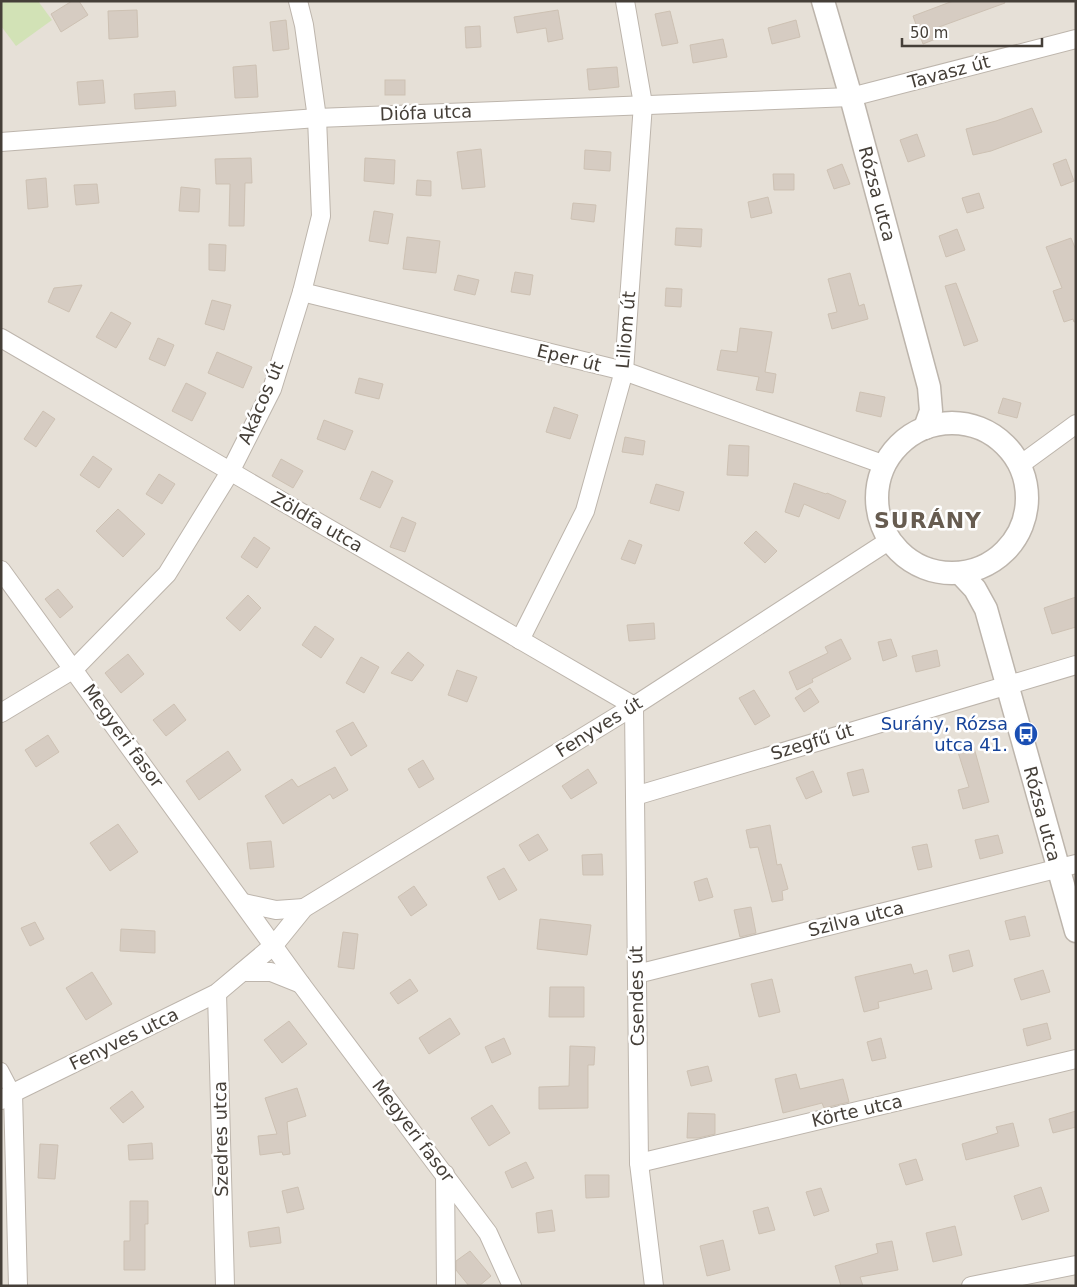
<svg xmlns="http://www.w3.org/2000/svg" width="1077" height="1287" font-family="'DejaVu Sans',sans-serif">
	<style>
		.residential { fill: #e6e0d7 }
		.green { fill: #d2e2b6 }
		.building { fill: #d6ccc2; stroke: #cdc1b3 }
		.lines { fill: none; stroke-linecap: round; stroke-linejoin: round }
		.pedestrian-casing { stroke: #bdb5ac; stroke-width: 16 }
		.minor-casing { stroke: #bdb5ac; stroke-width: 20 }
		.tertiary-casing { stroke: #bdb5ac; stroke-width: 25 }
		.pedestrian { stroke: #fff; stroke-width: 14 }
		.minor { stroke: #fff; stroke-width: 18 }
		.tertiary { stroke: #fff; stroke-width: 22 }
		.labels { text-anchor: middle; stroke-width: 5; stroke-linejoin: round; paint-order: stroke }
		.street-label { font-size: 18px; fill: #453f38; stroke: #fff }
		.transit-label { font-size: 18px; fill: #164399; stroke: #fff; text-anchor: end }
		.district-label { font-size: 22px; font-weight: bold; letter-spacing: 1px; fill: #675c50; stroke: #fff }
	</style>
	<rect width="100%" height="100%" fill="#f2efe9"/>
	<rect class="residential" x="1" y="1" width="1075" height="1285"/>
	<path class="green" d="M1 1H38L52 20 16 46 1 26Z"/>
	<g class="building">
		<path d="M72 1H79L88 15 61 32 51 14Z"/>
		<path d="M953 1H1004L1005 3 939 27 943 36 923 44 913 16Z"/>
		<path d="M137 10 138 37 109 39 108 11Z"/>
		<path d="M558 10 563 39 548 42 546 28 517 33 514 17Z"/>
		<path d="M670 11 678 43 662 46 655 14Z"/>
		<path d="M286 20 289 49 273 51 270 22Z"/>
		<path d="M796 20 800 37 772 44 768 28Z"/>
		<path d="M480 26 481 47 466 48 465 27Z"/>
		<path d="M723 39 727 57 693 63 690 45Z"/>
		<path d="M256 65 258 97 235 98 233 67Z"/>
		<path d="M617 67 619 87 589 90 587 69Z"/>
		<path d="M103 80 105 103 79 105 77 82Z"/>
		<rect x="385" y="80" width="20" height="15"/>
		<path d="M175 91 176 106 135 109 134 94Z"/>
		<path d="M1032 108 1042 132 991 151 973 155 966 129 996 121Z"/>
		<path d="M917 134 925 156 908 162 900 140Z"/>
		<path d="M481 149 485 187 462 189 457 152Z"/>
		<path d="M585 150 611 152 610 171 584 169Z"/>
		<path d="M251 158 252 183H245L244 226H229L230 184H216L215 159Z"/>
		<path d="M365 158 395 160 394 184 364 181Z"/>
		<path d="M1066 159 1074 181 1061 186 1053 164Z"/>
		<path d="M842 164 850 184 834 189 827 170Z"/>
		<path d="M773 174H794V190H774Z"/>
		<path d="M46 178 48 207 28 209 26 180Z"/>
		<path d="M417 180 431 181V196L416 195Z"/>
		<path d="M97 184 99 203 76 205 74 185Z"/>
		<path d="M181 187 200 189 199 212 179 211Z"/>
		<path d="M979 193 984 208 967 213 962 198Z"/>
		<path d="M768 197 772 213 751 218 748 202Z"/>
		<path d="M573 203 596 205 594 222 571 219Z"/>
		<path d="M374 211 393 214 388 244 369 241Z"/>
		<path d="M676 228 702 229 701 247 675 245Z"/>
		<path d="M957 229 965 250 946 257 939 236Z"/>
		<path d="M407 237 440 241 436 273 403 269Z"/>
		<path d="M1071 238 1076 250V322H1074L1073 319 1064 322 1053 291 1062 288 1046 247Z"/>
		<path d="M209 244 226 245 225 271 209 270Z"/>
		<path d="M515 272 533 275 530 295 511 292Z"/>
		<path d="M850 273 859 306 864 304 868 319 832 329 828 314 837 312 828 279Z"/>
		<path d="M458 275 479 280 475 295 454 290Z"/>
		<path d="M956 283 978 341 964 346 945 286Z"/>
		<path d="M82 285 69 312 48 302 54 288Z"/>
		<path d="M666 288 682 289 681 307 665 306Z"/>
		<path d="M212 300 231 305 224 330 205 324Z"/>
		<path d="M111 312 131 323 116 348 96 337Z"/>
		<path d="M740 328 772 332 765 372 776 374 773 393 756 390 759 377 717 370 721 350 737 352Z"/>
		<path d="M158 338 174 345 165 366 149 359Z"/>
		<path d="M217 352 252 367 243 388 208 373Z"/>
		<path d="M359 378 383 384 379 399 355 393Z"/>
		<path d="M186 383 206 393 192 421 172 411Z"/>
		<path d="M860 392 885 397 881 417 856 411Z"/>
		<path d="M1003 398 1021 403 1017 418 998 413Z"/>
		<path d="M554 407 578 415 570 439 546 432Z"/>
		<path d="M43 411 55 419 36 447 24 439Z"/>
		<path d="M324 420 353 431 345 450 317 439Z"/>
		<path d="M625 437 645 441 643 455 622 452Z"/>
		<path d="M729 445 749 446 748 476 727 475Z"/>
		<path d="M93 456 112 469 99 488 80 475Z"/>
		<path d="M281 459 303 471 293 488 272 476Z"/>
		<path d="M372 471 393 481 380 508 360 499Z"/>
		<path d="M159 474 175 484 162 504 146 494Z"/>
		<path d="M794 483 826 494 827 493 846 501 839 519 804 504 799 517 785 512Z"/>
		<path d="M656 484 684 492 679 511 650 503Z"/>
		<path d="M118 509 145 534 123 557 96 531Z"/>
		<path d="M402 517 416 523 405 552 390 547Z"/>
		<path d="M756 531 777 551 765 563 744 543Z"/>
		<path d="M254 537 270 548 257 568 241 557Z"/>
		<path d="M629 540 642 545 635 564 621 559Z"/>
		<path d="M58 589 73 607 60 618 45 599Z"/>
		<path d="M248 595 261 608 240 631 226 618Z"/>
		<path d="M1076 597V627L1052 634 1044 608Z"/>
		<path d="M654 623 655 639 629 641 627 625Z"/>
		<path d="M315 626 334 639 321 658 302 645Z"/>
		<path d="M841 639 851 659 812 679 813 682 797 690 789 672 828 653 825 647Z"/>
		<path d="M891 639 897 656 883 661 878 642Z"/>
		<path d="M937 650 940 666 916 672 912 656Z"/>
		<path d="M408 652 424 665 412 681 391 673Z"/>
		<path d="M128 654 144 674 121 693 105 673Z"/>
		<path d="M361 657 379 667 364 693 346 683Z"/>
		<path d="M457 670 477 677 467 702 448 695Z"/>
		<path d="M810 688 819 702 804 712 795 698Z"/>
		<path d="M754 690 770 716 755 725 739 698Z"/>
		<path d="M174 704 186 720 166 736 153 720Z"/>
		<path d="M353 722 367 746 351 756 336 731Z"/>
		<path d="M48 735 59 752 36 767 25 750Z"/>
		<path d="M973 744 989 802 963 809 958 790 969 787 957 749Z"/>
		<path d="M228 751 241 770 199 800 186 781Z"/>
		<path d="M423 760 434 779 419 788 408 769Z"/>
		<path d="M335 767 348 790 333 799 330 794 283 824 265 796 292 779 298 787Z"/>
		<path d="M588 769 597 783 571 799 562 786Z"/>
		<path d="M863 769 869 792 853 796 847 773Z"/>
		<path d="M813 771 822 792 806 799 796 778Z"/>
		<path d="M118 824 138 852 110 871 90 843Z"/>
		<path d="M770 825 777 865 781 864 788 889 782 891 783 900 772 902 758 847 750 848 746 830Z"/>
		<path d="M538 834 548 850 529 861 519 845Z"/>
		<path d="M998 835 1003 853 980 859 975 840Z"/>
		<path d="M271 841 274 867 250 869 247 843Z"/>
		<path d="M927 844 932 867 918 870 912 847Z"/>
		<path d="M602 854 603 875H583L582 855Z"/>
		<path d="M504 868 517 890 499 900 487 877Z"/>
		<path d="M707 878 713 897 699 901 694 882Z"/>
		<path d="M414 886 427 905 411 916 398 897Z"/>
		<path d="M751 907 756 933 740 937 734 910Z"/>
		<path d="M1025 916 1030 936 1010 940 1005 921Z"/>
		<path d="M540 919 591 925 587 955 537 949Z"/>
		<path d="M35 922 44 939 30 946 21 928Z"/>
		<path d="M121 929 155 931V953L120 951Z"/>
		<path d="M343 932 358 934 354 969 338 967Z"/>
		<path d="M969 950 973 966 953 972 949 955Z"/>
		<path d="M911 964 914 974 927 970 932 989 878 1002 879 1008 864 1012 855 977Z"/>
		<path d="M1043 970 1050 992 1021 1000 1014 979Z"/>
		<path d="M92 972 112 1004 86 1020 66 988Z"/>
		<path d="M410 979 418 991 398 1004 390 993Z"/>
		<path d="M772 979 780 1012 759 1017 751 984Z"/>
		<path d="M550 987H584V1017H549Z"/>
		<path d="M450 1018 460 1034 429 1054 419 1038Z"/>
		<path d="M289 1021 307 1044 282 1063 264 1040Z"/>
		<path d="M1047 1023 1051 1039 1027 1046 1023 1029Z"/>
		<path d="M504 1038 511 1054 492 1063 485 1047Z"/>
		<path d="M881 1038 886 1058 872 1061 867 1042Z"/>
		<path d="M570 1046 595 1047 594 1065H588V1108L539 1109V1087L569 1086Z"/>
		<path d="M708 1066 712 1081 691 1086 687 1071Z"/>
		<path d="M796 1074 800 1089 843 1079 849 1102 824 1108 822 1103 783 1113 775 1079Z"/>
		<path d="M297 1088 306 1116 287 1122 290 1154 283 1155 282 1152 260 1155 258 1136 277 1134 265 1098Z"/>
		<path d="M132 1091 144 1107 123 1123 110 1108Z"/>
		<path d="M492 1105 510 1133 489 1146 471 1118Z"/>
		<path d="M1076 1111V1127L1053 1133 1049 1119Z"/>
		<path d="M688 1113 715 1114V1134L698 1138H687Z"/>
		<path d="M1013 1123 1019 1146 966 1160 962 1144 998 1133 996 1127Z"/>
		<path d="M152 1143 153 1159 129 1160 128 1145Z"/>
		<path d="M40 1144 58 1145 55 1179 38 1178Z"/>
		<path d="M916 1159 923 1180 906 1185 899 1164Z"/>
		<path d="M526 1162 534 1178 512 1188 505 1172Z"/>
		<path d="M585 1175H609V1197L586 1198Z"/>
		<path d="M298 1187 304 1209 287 1213 282 1191Z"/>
		<path d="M1041 1187 1049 1211 1022 1220 1014 1196Z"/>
		<path d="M821 1188 829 1211 814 1216 806 1192Z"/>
		<path d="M130 1201H148V1224H145V1270H124V1241H130Z"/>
		<path d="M768 1207 775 1230 759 1234 753 1211Z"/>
		<path d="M552 1210 555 1231 538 1233 536 1213Z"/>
		<path d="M955 1226 962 1255 933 1262 926 1233Z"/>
		<path d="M279 1227 281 1243 250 1247 248 1232Z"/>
		<path d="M723 1240 730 1270 707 1276 700 1246Z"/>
		<path d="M892 1241 898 1270 860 1277 863 1286H841L835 1266 878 1253 876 1244Z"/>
		<path d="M470 1251 491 1276 479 1286H469L456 1270V1261Z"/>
	</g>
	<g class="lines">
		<g class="pedestrian-casing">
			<path id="pedestrian" d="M1 1070 13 1093"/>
		</g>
		<g class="minor-casing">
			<g id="minor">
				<path d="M1 142 317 118 851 97 1076 39"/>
				<path d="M302 292 624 371 885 465"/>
				<path d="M1 338 634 706 639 1163 654 1286"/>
				<path d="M1020 465 1076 424"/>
				<path d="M1 570 301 984 488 1233 512 1286"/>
				<path d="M520 640 585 511 624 371 643 104 625 1"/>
				<path d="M1 713 74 669 167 574 230 472 272 389 302 292 321 216 317 118 304 25 298 1"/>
				<path d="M635 796 1076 665"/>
				<path d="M244 903 276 910 304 908"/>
				<path d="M242 972H271L301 984"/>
				<path d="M637 974 1076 864"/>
				<path d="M217 993 225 1286"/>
				<path d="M13 1093 18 1286"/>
				<path d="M1 1100 13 1093 217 993 274 945 304 908 634 706 890 540"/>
				<path d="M639 1163 1076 1059"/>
				<path d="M445 1174 446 1286"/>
				<path d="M971 1286 1076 1265"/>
			</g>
		</g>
		<g class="tertiary-casing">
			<g id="tertiary">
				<path d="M823 1 851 97 929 387 931 411 925 428"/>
				<circle cx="952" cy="498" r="75"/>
				<path d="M960 573 975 589 986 609 1076 931"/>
			</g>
		</g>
		<use href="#pedestrian" class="pedestrian"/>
		<use href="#minor" class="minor"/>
		<use href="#tertiary" class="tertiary"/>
	</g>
	<defs>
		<g id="bus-disc" transform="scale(1.25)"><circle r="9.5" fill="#1a4fb4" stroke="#fff"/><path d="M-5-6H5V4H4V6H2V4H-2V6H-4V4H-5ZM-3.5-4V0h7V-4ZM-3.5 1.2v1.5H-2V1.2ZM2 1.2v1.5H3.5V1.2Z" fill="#fff"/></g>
	</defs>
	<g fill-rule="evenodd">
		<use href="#bus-disc" x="1026" y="734"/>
	</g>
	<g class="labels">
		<g class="street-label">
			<text transform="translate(949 72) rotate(-15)" y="6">Tavasz út</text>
			<text transform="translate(426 113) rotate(-2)" y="6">Diófa utca</text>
			<text transform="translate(877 194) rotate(75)" y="6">Rózsa utca</text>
			<text transform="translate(626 330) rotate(-85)" y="6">Liliom út</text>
			<text transform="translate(569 358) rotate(14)" y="6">Eper út</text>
			<text transform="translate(261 403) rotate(-67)" y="6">Akácos út</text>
			<text transform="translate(317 522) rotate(30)" y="6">Zöldfa utca</text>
			<text transform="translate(599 727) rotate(-32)" y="6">Fenyves út</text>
			<text transform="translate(123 736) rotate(54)" y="6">Megyeri fasor</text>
			<text transform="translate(812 742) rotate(-17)" y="6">Szegfű út</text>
			<text transform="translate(1042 814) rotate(75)" y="6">Rózsa utca</text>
			<text transform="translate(856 919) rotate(-14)" y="6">Szilva utca</text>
			<text transform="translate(637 996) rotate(-91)" y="6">Csendes út</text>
			<text transform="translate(124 1039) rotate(-26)" y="6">Fenyves utca</text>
			<text transform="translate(857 1111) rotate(-13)" y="6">Körte utca</text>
			<text transform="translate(413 1131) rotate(53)" y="6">Megyeri fasor</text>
			<text transform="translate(221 1139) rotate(-91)" y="6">Szedres utca</text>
		</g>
		<g class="transit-label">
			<text x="1008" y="730">Surány, Rózsa<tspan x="1008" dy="21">utca 41.</tspan></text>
		</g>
		<g class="district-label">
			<text x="928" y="528">SURÁNY</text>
		</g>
	</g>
	<rect width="1077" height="1287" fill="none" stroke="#453f38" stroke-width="5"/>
	<path d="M902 38v8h140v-8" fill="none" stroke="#453f38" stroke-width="2.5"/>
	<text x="910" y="38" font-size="15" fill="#453f38" stroke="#ffffff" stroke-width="4" paint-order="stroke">50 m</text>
</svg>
